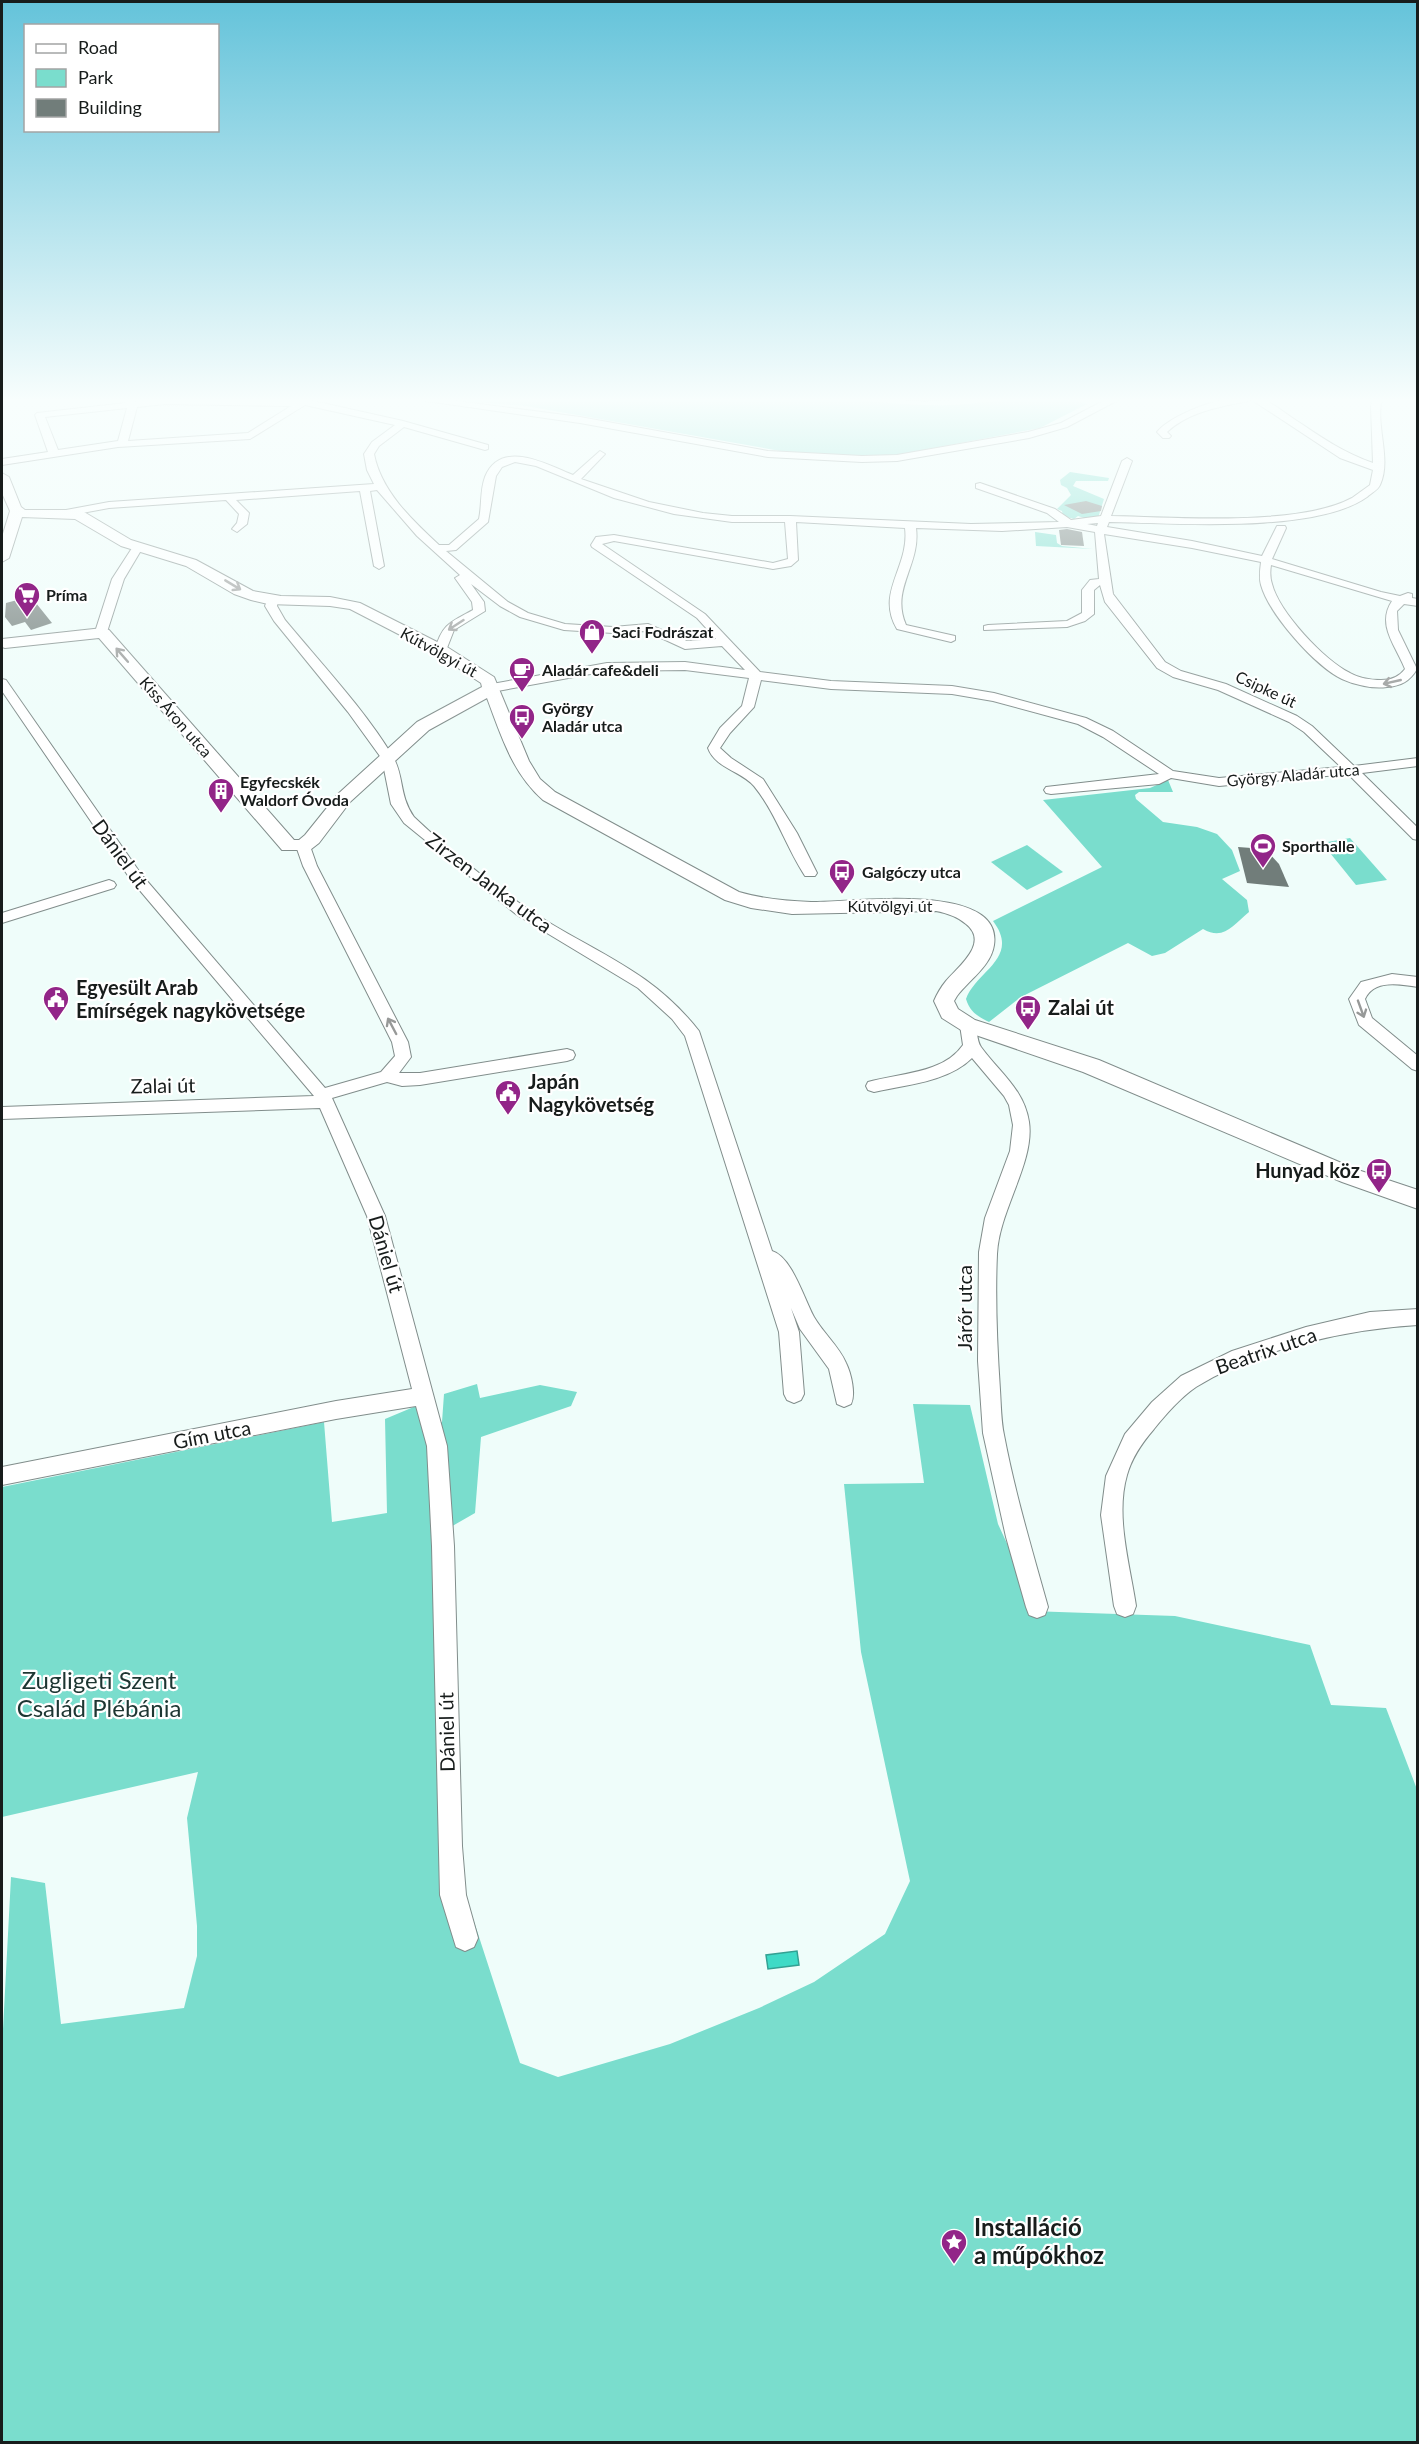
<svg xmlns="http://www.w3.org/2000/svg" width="1419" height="2444" font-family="Lato,sans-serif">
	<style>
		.green { fill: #7addcd }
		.water { fill: #3fdac6; stroke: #33a193; stroke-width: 1.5 }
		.building { fill: #717d7a }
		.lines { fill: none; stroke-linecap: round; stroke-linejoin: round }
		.street-casing { stroke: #818d8b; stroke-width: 2 }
		.secondary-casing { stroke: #818d8b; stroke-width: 2 }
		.street { fill: #fff; fill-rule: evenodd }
		.secondary { fill: #fff; fill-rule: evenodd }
		.tram { stroke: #333938; stroke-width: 1.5 }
		.oneway { stroke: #979998 }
		.labels { text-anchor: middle; stroke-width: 4.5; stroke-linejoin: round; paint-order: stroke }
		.far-poi-label { font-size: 16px; font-weight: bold; fill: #171c1b; stroke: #fff; text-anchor: start }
		.far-street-label { font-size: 16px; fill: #171c1b; stroke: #fff }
		.street-label { font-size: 20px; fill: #171c1b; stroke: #fff }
		.poi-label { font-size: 20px; font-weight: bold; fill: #171c1b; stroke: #fff; text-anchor: start }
		.near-park-label { font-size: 24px; fill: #1d3632; stroke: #fff }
		.near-poi-label { font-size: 24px; font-weight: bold; fill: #171c1b; stroke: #fff; text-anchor: start }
	</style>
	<rect width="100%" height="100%" fill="#effdfa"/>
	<g class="green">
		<path d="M849 398C882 403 916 406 950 405 993 404 1045 388 1087 404L1040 428 897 455 864 456 786 452 526 406 435 399Z"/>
		<path d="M1070 472 1109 478 1108 481H1076L1073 486 1104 499 1098 518 1090 520 1078 516 1074 519 1063 516 1062 511 1057 509 1071 495 1067 488 1061 485 1060 480Z"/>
		<path d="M1035 532 1056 535 1057 543 1062 546 1093 549 1036 546Z"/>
		<path d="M1168 780 1173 792H1139L1135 795 1136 799 1163 822 1197 827 1217 834 1232 850 1240 871 1222 879 1247 900 1249 912C1233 925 1224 941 1203 929L1165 953 1152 956 1128 943 1021 997 989 1022C977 1016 970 1012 966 999 976 971 1021 958 993 921L1102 867 1043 800 1150 788Z"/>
		<path d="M1350 838 1387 880 1356 885 1322 843Z"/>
		<path d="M1027 845 1063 872 1027 890 991 862Z"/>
		<path d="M477 1384 480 1398 540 1385 577 1392 571 1406 481 1437 475 1513 435 1536 454 1860 520 2063 558 2077 670 2044 759 2008 814 1982 885 1934 910 1881 861 1652 844 1484 924 1483 913 1404 970 1405 998 1524 1027 1587 1030 1611 1175 1616 1310 1645 1331 1705 1386 1708 1418 1792 1417 2442H2V2048L11 1877 45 1883 61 2024 184 2008 197 1956V1926L187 1818 198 1772 2 1817V1487L324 1422 332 1522 387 1513 385 1419 416 1406 424 1426 442 1422 444 1394Z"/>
	</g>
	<path class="water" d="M797 1951 799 1965 768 1969 766 1955Z"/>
	<g class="building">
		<path d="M1086 501 1102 506 1101 511 1082 514 1064 505Z"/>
		<path d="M1067 529 1082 532 1084 546 1061 545 1059 530Z"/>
		<path d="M36 595V603L52 623 31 630 25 622 12 626 5 617 6 603Z"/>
		<path d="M1238 847 1265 849 1279 864 1289 887 1247 883Z"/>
	</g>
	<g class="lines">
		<g class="street-casing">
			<g id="street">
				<path d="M125 398H135V402L164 398H300L403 421 488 445V449L485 450 404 427 379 446 374 454C381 491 412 520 439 545H449L479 519C482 505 480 490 485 477 501 438 548 465 573 475L600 451 605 454 581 479 649 502 703 513 732 516H790L971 524 1059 522 1047 513 976 488V484L980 483 1055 509 1071 520 1101 516 1122 461 1127 458 1132 461 1111 516C1172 517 1299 527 1352 498 1358 494 1364 489 1370 485L1373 470 1340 458 1252 400C1222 407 1191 410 1167 432L1171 436 1169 438H1163L1157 432C1174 412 1238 389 1263 399 1273 403 1284 413 1294 419 1321 437 1342 452 1373 463L1371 406 1373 398H1382C1375 426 1392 459 1380 485 1378 490 1371 493 1367 497 1315 534 1173 523 1109 522L1107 527 1192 541 1262 556 1277 526H1285L1286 528 1272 559 1381 592 1400 596 1408 593 1412 594V598L1418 599V606L1404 604 1397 611 1398 630 1417 669C1410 681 1401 686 1387 687 1373 689 1355 685 1342 679 1315 666 1269 614 1261 585 1259 578 1260 570 1261 562L1192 548 1104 534 1113 594 1165 662 1181 671 1226 684 1297 716 1312 726 1354 766 1418 758V766L1362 773 1418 828V840L1413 839 1348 774 1219 786 1171 778 1159 784 1051 794 1046 793 1044 790 1046 787 1159 774 1103 737 1078 724 993 701 952 694 831 689 761 680 754 707 730 733 720 748 731 758 763 779 797 833 817 873 815 876H805C786 847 776 813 754 786 741 771 715 768 708 748L720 728 742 706 749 678 685 670 607 671 492 692 486 688 492 684 607 663 685 662 745 670 722 646 685 649 646 631 613 633 564 630 520 617 500 606 471 584 484 602 485 611 454 630 445 653H437L435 650C442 624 451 622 473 610L472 602 455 578 460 575 417 536 377 490 370 491 384 566 379 569 374 566 360 491 236 500 249 513 247 524 237 532 232 529 237 523 239 514 226 500 109 508 66 516 61 513 66 510 109 502 374 484 367 470 364 454 372 442 395 425 305 405 250 439 118 447 2 465V459L48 452 35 415 37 413 126 403ZM165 404 291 406 248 433 128 441 137 407ZM127 408 118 441 58 450 45 417ZM515 462 536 466 614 498 674 514 732 522H785L788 559 773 563 614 535 596 537 591 545 592 547 697 618 716 639 687 641 648 624 613 627 565 624 528 613 508 602 446 551 456 550 488 522 496 476 502 467ZM796 522 905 528C910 567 875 592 897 629L951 642 955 640V636L906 625C890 589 921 565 916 528L1002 531 1067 527 1095 532 1099 579 1090 580 1082 590V613L1067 621 988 625 984 626V630L1067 627 1085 621 1094 614V590L1100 585 1105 602 1157 668 1173 677 1218 690 1289 722 1304 732 1341 767 1219 778 1173 771 1113 731 1086 718 994 693 952 686 831 681 760 672 705 614 602 544 614 541 773 569 791 566 798 560ZM1098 523 1097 526 1087 524ZM1271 565 1392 601C1376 625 1396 646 1405 669 1399 677 1391 680 1381 680 1371 680 1359 678 1350 673 1324 660 1279 612 1272 584 1270 578 1270 571 1271 565Z"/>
				<path d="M406 398H434L580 417 768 451 862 456 897 455 1028 432 1061 423 1109 398H1122L1067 427 1029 438 897 461 862 462 768 457 580 423Z"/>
				<path d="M138 544 143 547 124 579 107 632 105 634H97L95 632 112 579 134 545Z"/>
				<path d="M272 597 278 600 277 606 285 620C319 661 366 711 393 757 404 775 399 796 414 817 451 852 504 895 548 922 606 957 655 975 699 1031L772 1251C792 1257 804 1299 814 1317 823 1333 839 1346 846 1363 851 1373 856 1394 851 1404L844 1407 837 1404 829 1369 800 1329 791 1308 799 1332 804 1394 801 1400 794 1403 787 1400 784 1394 779 1332 685 1036 672 1019 638 988 517 915 404 823 391 804 382 759 348 712 274 621 265 606 268 598Z"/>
				<path d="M2 679 6 680 141 874 325 1088 381 1072 395 1056 392 1042 303 866 296 846 303 842 310 846 317 866 408 1042 411 1057 399 1073H420L567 1049 573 1051 575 1055 573 1059 567 1061 420 1085 402 1086 387 1082 332 1098 385 1216 447 1446 454 1546 462 1846 466 1895 478 1938 474 1947 465 1951 456 1947 440 1895 432 1546 427 1446 416 1406 336 1419 2 1485V1467L336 1401 412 1389 367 1216 320 1108 2 1119V1107L314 1096 131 880 2 691Z"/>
				<path d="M109 880 114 882 116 885 114 888 2 923V913Z"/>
				<path d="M1392 974 1418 977V987C1400 984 1374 979 1365 999L1372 1018 1418 1056V1071L1412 1069 1359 1025 1349 999 1361 982Z"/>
				<path d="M968 1019 974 1021C978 1029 976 1040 981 1047 999 1072 1024 1089 1029 1122 1035 1162 999 1210 997 1254 995 1298 997 1345 1000 1390 1001 1405 1001 1421 1004 1435 1015 1493 1032 1550 1048 1607L1045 1615 1037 1618 1029 1615 1026 1607 1006 1537 983 1433 978 1361 979 1252 985 1218 1010 1151 1013 1125 1009 1105 1004 1096 972 1058C948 1082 905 1085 874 1092L868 1090 866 1086 868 1082C899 1073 943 1074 963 1045L960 1025 962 1021Z"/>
				<path d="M1418 1309V1325C1347 1329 1257 1349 1196 1387 1180 1398 1166 1414 1154 1429 1142 1443 1132 1457 1127 1475 1115 1516 1130 1565 1136 1606L1133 1614 1125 1617 1117 1614 1114 1606 1101 1515 1106 1476 1125 1434 1152 1402 1181 1376 1232 1351 1306 1327 1370 1312Z"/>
			</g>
		</g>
		<g class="secondary-casing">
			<path id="secondary" d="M2 473 9 477 21 507 25 510H72L84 512 131 540 196 560 253 591 281 596 330 597 360 603 447 647 494 677 529 761 540 779 555 792 739 892C763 899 787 901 811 902 847 903 1004 880 994 945 991 966 969 980 957 996L954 1001 958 1009 975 1020 1099 1060 1358 1170 1418 1190V1209L1342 1182 1083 1072 961 1030 942 1018 934 1001C937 994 941 987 946 981 958 967 990 943 966 924 958 917 947 913 936 911L792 914 751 908 725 900 543 800C512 773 501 735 487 698L429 730 350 802 319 843 310 850H282L99 638 5 648 2 647V639L103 628 109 630 294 840H299L305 835 338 794 417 722 482 687 481 683 435 653 350 609 330 606 268 604 251 600 234 594 186 566 121 546 75 519 22 517 9 558 2 562V537L10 511 2 493Z"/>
		</g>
		<use href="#street" class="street"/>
		<use href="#secondary" class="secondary"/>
		<path class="tram" d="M877 398 924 401 976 398"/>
	</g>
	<defs><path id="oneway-shaft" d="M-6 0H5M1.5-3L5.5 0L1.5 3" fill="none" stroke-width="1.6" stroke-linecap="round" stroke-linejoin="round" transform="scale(1.5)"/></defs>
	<g class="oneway">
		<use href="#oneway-shaft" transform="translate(233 585) rotate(31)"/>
		<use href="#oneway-shaft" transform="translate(456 625) rotate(147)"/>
		<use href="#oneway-shaft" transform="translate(122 655) rotate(-131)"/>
		<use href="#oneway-shaft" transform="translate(1392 682) rotate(167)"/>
		<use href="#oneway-shaft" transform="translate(1361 1009) rotate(70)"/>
		<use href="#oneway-shaft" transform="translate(392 1026) rotate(-118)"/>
	</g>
	<linearGradient id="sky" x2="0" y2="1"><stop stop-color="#64c3da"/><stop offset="0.54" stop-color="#f8fefd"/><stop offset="1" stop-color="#f8fefd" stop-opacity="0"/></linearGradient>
	<rect width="1419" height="741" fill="url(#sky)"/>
	<defs>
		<g id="supermarket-pin" transform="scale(1.35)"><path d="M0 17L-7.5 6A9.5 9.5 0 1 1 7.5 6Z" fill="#922588" stroke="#fff"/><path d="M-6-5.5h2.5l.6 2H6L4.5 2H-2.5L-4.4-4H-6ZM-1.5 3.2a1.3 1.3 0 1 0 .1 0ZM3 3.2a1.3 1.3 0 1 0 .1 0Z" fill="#fff"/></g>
		<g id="shop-pin" transform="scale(1.35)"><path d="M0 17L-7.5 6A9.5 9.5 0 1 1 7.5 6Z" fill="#922588" stroke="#fff"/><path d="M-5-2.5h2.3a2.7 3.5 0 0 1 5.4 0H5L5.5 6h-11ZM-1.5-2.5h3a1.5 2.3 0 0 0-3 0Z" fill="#fff"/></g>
		<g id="cafe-pin" transform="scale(1.35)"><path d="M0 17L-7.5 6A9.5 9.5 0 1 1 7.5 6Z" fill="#922588" stroke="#fff"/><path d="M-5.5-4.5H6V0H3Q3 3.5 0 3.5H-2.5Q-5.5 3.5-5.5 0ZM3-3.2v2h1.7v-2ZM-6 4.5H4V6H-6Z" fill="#fff"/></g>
		<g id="bus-pin" transform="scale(1.35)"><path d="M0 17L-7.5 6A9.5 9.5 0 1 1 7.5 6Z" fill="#922588" stroke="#fff"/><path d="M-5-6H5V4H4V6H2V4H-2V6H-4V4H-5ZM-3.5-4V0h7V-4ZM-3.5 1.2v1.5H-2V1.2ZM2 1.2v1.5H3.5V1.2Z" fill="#fff"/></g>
		<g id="building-pin" transform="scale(1.35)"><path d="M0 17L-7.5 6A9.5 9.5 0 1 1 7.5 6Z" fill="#922588" stroke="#fff"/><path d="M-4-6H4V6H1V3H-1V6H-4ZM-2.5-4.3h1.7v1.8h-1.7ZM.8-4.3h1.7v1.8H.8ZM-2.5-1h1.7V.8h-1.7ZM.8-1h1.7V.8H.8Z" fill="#fff"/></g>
		<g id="stadium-pin" transform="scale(1.35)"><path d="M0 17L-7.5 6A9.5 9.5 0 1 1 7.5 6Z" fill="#922588" stroke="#fff"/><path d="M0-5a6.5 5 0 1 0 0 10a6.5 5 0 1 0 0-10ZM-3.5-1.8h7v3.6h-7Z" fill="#fff"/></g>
		<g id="civic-pin" transform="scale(1.35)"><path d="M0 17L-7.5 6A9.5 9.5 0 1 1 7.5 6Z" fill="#922588" stroke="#fff"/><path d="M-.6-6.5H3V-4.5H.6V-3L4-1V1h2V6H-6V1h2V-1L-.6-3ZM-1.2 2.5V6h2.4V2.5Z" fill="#fff"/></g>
		<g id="sight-pin" transform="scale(1.35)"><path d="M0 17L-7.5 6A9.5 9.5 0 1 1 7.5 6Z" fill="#922588" stroke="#fff"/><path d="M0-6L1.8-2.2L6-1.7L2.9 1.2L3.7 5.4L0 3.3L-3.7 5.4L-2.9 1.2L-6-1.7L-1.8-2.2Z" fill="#fff"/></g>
	</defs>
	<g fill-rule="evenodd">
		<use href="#supermarket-pin" x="27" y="595"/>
		<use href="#shop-pin" x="592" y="632"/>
		<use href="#cafe-pin" x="522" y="670"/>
		<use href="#bus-pin" x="522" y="717"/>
		<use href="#building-pin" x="221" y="791"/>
		<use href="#stadium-pin" x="1263" y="846"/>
		<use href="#bus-pin" x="842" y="872"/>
		<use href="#civic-pin" x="56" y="999"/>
		<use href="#bus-pin" x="1028" y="1008"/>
		<use href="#civic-pin" x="508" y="1093"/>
		<use href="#bus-pin" x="1379" y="1171"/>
		<use href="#sight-pin" x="954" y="2242"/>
	</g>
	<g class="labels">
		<g class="far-poi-label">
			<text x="46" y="601">Príma</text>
			<text x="612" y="638">Saci Fodrászat</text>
			<text x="542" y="676">Aladár cafe&amp;deli</text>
			<text x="542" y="714">György<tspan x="542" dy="18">Aladár utca</tspan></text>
			<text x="240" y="788">Egyfecskék<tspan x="240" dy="18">Waldorf Óvoda</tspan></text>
			<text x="1282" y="852">Sporthalle</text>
			<text x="862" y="878">Galgóczy utca</text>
		</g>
		<g class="far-street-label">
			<text transform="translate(439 652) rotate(29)" y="6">Kútvölgyi út</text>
			<text transform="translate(1266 689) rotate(25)" y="6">Csipke út</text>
			<text transform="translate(176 717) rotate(49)" y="6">Kiss Áron utca</text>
			<text transform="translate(1293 775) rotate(-5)" y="6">György Aladár utca</text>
			<text x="890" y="912">Kútvölgyi út</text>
		</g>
		<g class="street-label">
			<text transform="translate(120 854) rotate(54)" y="7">Dániel út</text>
			<text transform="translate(489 883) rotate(37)" y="7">Zirzen Janka utca</text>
			<text transform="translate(163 1086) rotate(-1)" y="7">Zalai út</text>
			<text transform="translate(386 1254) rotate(74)" y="7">Dániel út</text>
			<text transform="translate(965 1308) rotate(-90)" y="7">Járőr utca</text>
			<text transform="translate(1266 1351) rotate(-19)" y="7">Beatrix utca</text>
			<text transform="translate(212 1435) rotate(-11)" y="7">Gím utca</text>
			<text transform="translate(447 1732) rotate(-91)" y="7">Dániel út</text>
		</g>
		<g class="poi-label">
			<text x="76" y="995">Egyesült Arab<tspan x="76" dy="23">Emírségek nagykövetsége</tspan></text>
			<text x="1048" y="1015">Zalai út</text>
			<text x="528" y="1089">Japán<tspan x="528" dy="23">Nagykövetség</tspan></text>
			<text x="1360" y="1178" text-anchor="end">Hunyad köz</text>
		</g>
		<g class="near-park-label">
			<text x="99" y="1689">Zugligeti Szent<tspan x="99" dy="28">Család Plébánia</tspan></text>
		</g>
		<g class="near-poi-label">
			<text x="974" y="2236">Installáció<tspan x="974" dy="28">a műpókhoz</tspan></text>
		</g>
	</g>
	<rect width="1419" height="2444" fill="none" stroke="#171c1b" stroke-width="6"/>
	<rect x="24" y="24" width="195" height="108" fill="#ffffff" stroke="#a2a4a4" stroke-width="1.5"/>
	<rect x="36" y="44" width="30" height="9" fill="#ffffff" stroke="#a2a4a4" stroke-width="1.5"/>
	<text x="78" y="54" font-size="18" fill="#171c1b">Road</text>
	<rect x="36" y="69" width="30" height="18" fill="#7addcd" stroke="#a2a4a4" stroke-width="1.5"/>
	<text x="78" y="84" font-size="18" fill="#171c1b">Park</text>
	<rect x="36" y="99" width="30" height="18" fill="#717d7a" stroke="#a2a4a4" stroke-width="1.5"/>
	<text x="78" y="114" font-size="18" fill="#171c1b">Building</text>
</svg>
